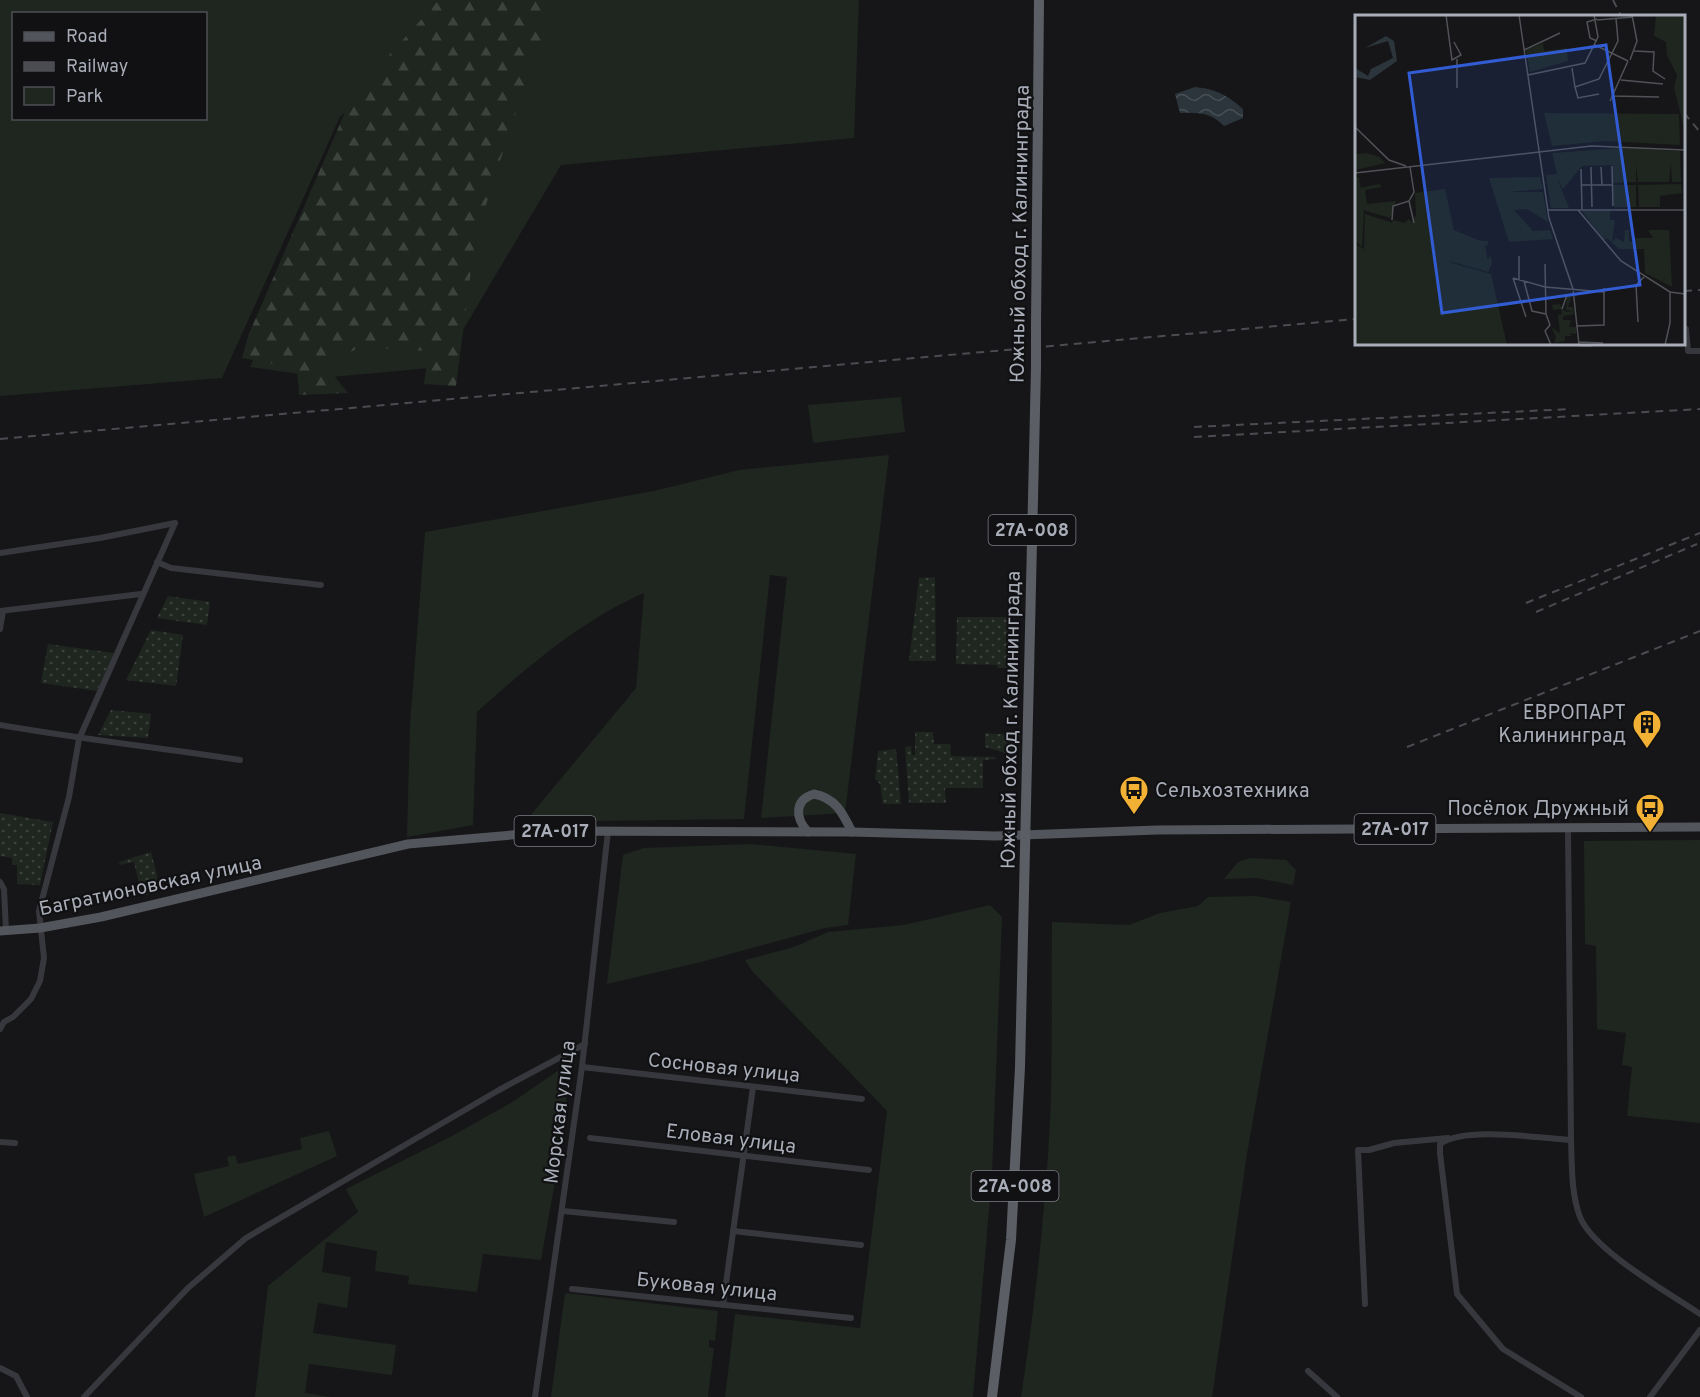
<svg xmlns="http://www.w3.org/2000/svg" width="1700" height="1397" font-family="Overpass,sans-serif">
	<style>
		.green { fill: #1e261f; fill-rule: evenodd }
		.forest { fill: url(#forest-firs) }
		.garden { fill: url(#garden-dots) }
		.water { fill: url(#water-waves) }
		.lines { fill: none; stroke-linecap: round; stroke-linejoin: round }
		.minor { stroke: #37383d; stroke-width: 6 }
		.primary { stroke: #53555c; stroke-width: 9 }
		.trunk { stroke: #5b5e65; stroke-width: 10 }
		.rail { stroke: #4a4c52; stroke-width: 2; stroke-dasharray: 8 6; stroke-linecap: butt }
		.trunk-bridge { stroke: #5b5e65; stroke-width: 10 }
		.labels { text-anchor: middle; stroke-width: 4.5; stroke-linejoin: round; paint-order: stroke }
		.shield { fill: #111113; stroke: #7b7e86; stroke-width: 1.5 }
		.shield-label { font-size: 18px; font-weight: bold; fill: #a8adb8 }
		.street-label { font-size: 20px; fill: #a8adb8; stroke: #111113 }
		.poi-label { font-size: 20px; fill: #a8adb8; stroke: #111113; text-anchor: end }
		.inset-road { fill: none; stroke: #505258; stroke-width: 1.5 }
		.view { fill: #325cd3; fill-opacity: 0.15; stroke: #325cd3; stroke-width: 3 }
		.inset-edge { fill: none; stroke: #a8adb8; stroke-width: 3 }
	</style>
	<defs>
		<pattern id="forest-firs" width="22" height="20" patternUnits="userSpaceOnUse" patternTransform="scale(1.5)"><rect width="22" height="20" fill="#1e261f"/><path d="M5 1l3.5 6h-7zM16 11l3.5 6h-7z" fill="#3c433d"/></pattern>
		<pattern id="garden-dots" width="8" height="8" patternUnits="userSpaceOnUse" patternTransform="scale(1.5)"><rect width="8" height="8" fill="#1e261f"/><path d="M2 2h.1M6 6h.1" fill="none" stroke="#3c433d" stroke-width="1.8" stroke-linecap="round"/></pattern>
		<pattern id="water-waves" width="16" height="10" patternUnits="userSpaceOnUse" patternTransform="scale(1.5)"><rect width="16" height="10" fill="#2c353c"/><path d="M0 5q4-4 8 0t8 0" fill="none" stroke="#485056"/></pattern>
	</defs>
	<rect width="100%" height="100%" fill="#161618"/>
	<g class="green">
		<path d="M0 0H464L340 117 222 378 0 396ZM14 14H206V118H14Z"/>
		<path d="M491 0H859L854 138 561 165 441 367 299 380V374L250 367 353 133Z"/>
		<path d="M901 397 905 432 813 443 808 405Z"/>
		<path d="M889 455 845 813 761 818 787 577 770 575 744 819 525 822 636 688 644 593C580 621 529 666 477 712L473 825 407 837 410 724 425 532 654 491 739 470Z"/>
		<path d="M1700 840V1123L1627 1116 1632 1067 1622 1065 1626 1033 1597 1029 1596 946 1585 944 1584 841Z"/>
		<path d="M751 844 856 854 848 925 825 928 701 962 607 984 623 855 644 848Z"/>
		<path d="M1250 858 1286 860 1296 870 1293 885 1257 878 1224 879 1238 862Z"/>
		<path d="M1256 896 1291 902 1247 1154 1212 1397H1021C1035 1306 1045 1214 1050 1122 1053 1055 1051 988 1052 922L1129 925 1160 913 1198 906 1208 897Z"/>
		<path d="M990 905 1002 917 992 1175 973 1397H725L735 1314 860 1328 887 1111 752 971 745 960 794 947 828 932 904 925Z"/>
		<path d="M559 1070H570L556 1176 541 1260 483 1254 477 1292 408 1284 409 1276 375 1271 377 1251 326 1242 322 1272 351 1277 347 1308 318 1303 313 1333 396 1345 392 1375 309 1364 305 1393 331 1397H255L268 1286 358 1212 346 1189 452 1136 514 1101Z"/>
		<path d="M329 1131 337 1156 204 1217 194 1174 229 1166 227 1157 235 1155 238 1164 302 1149 300 1138Z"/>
		<path d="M565 1293 718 1311 715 1341 709 1340V1347L714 1348 708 1397H551Z"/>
	</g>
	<path class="forest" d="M439 0H551L553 11 531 65 475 239 456 386 424 384 429 351 359 347 327 367 348 393 299 395 297 368 242 358 248 336 352 96Z"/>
	<g class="garden">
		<path d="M935 577 936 661H909L919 578Z"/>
		<path d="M168 596 210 602 207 625 157 618Z"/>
		<path d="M957 617H1009L1014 668H998L997 665 956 664Z"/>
		<path d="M151 630 183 635 176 686 126 680Z"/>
		<path d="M48 644 114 653 97 691 41 683Z"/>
		<path d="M111 710 151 714 148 738 98 735Z"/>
		<path d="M915 732H933L934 744H950L951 756 995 757 996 759 983 760V788H945L946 803H909L905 747 911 746 912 755H915Z"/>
		<path d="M985 733 1013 735 1012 755 985 747Z"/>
		<path d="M896 749 901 804H883L880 784 875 779 878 751Z"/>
		<path d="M0 813 53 822 40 885 17 884V865H12V858L0 856Z"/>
		<path d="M151 852 157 875V893L142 896 134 862 120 865 119 862Z"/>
	</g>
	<path class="water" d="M1195 87C1216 89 1227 95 1243 109V118L1224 126C1212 113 1198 112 1180 113L1175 94Z"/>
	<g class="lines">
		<g class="minor">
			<path d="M1684 329H1686L1688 351H1700"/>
			<path d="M1582 344H1591"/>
			<path d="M0 553 100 538 175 523"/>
			<path d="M157 562 171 568 321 585"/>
			<path d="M0 611 141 594"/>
			<path d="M0 629 3 611"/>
			<path d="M0 725C80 739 160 748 240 760"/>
			<path d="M1568 828 1571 1140C1572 1165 1571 1193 1580 1217 1593 1250 1669 1293 1700 1314"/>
			<path d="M0 882 4 889 6 931"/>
			<path d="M0 1029 4 1022 13 1017 31 999 40 981 44 958 39 911 69 797 79 739 175 523"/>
			<path d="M582 1067 862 1099"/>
			<path d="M590 1138 869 1170"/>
			<path d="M1571 1140C1539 1138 1464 1126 1440 1144V1153L1457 1294 1503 1349 1581 1397"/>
			<path d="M0 1142 15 1143"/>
			<path d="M563 1211 674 1222"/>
			<path d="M733 1231 861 1245"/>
			<path d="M572 1289 851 1318"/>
			<path d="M1365 1304 1358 1150H1369L1394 1143 1448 1138"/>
			<path d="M723 1305 753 1087"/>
			<path d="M0 1368 16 1376 27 1397"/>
			<path d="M1308 1371 1337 1397"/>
			<path d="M84 1397 188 1288 246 1238 499 1090 585 1044"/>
			<path d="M535 1397 582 1067 608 831"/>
			<path d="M1650 1397 1700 1330"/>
		</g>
		<g class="primary">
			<path d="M808 832C795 818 794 800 814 794 836 798 843 814 852 832"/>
			<path d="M0 931 40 928 101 917 408 844 558 831 852 832 995 836 1157 830 1700 827"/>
		</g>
		<g class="trunk">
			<path d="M1036 326 1039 0"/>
			<path d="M992 1397 1011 1240 1020 1067 1036 367"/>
		</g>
		<g class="rail">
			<path d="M1613 0 1621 16"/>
			<path d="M1684 113 1700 132"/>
			<path d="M1684 291 1700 290"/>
			<path d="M1194 427 1571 409"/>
			<path d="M1194 437 1700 409"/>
			<path d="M0 439 1356 319"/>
			<path d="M1526 603 1700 533"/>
			<path d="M1536 612 1697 544"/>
			<path d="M1407 747 1700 631"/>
		</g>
		<path class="trunk-bridge" d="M1036 367V326"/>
	</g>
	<defs>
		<g id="building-pin" transform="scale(1.5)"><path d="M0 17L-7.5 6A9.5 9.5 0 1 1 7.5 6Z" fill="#f2b134" stroke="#111113"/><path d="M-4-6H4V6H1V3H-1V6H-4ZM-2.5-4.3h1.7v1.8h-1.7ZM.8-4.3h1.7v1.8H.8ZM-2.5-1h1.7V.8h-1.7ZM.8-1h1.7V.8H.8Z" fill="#111"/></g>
		<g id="bus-pin" transform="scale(1.5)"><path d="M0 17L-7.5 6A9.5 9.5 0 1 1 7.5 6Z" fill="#f2b134" stroke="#111113"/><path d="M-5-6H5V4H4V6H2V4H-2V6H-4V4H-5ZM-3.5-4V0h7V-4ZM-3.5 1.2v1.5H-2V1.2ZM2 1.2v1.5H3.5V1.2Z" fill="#111"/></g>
	</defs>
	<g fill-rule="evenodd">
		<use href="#building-pin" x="1647" y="724"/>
		<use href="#bus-pin" x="1134" y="790"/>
		<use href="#bus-pin" x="1650" y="808"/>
	</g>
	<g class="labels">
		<g class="shield">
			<rect x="988.5" y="515" width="87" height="30" rx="4.5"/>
			<rect x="1354.5" y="814" width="81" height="30" rx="4.5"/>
			<rect x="514.5" y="816" width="81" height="30" rx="4.5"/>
			<rect x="971.5" y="1171" width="87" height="30" rx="4.5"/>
		</g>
		<g class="shield-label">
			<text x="1032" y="536">27А-008</text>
			<text x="1395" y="835">27А-017</text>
			<text x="555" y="837">27А-017</text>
			<text x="1015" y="1192">27А-008</text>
		</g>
		<g class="street-label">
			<text transform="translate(1019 234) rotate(-89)" y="7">Южный обход г. Калининграда</text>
			<text transform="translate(1010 720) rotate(-89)" y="7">Южный обход г. Калининграда</text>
			<text transform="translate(150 885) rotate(-12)" y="7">Багратионовская улица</text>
			<text transform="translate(724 1067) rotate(6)" y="7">Сосновая улица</text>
			<text transform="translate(559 1112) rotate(-83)" y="7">Морская улица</text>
			<text transform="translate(731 1138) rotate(7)" y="7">Еловая улица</text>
			<text transform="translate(707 1286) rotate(6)" y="7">Буковая улица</text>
		</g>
		<g class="poi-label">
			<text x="1626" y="719">ЕВРОПАРТ<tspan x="1626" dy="23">Калининград</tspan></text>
			<text x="1155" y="797" text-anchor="start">Сельхозтехника</text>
			<text x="1629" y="815">Посёлок Дружный</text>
		</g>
	</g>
	<g transform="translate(1355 15)">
		<rect width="330" height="330" fill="#161618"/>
		<path d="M301 0H330V117L319 73 322 60 312 40 311 27 299 21ZM188 28 189 36 212 33 213 46 175 57 171 35ZM189 98 324 99 325 130 250 126 197 131ZM266 133 325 136 326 167H317L316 149 314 167H283L281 149V167L258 168V150L227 151 208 174 202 163 214 193H196L191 160 202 159 197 138ZM12 138 24 142 30 148 1 155V139ZM4 162 9 197 7 232 0 226V163ZM185 162 188 174 153 177H188L193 207 172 194 159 195 178 216 195 215 198 224 154 227 134 163ZM326 169 327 178 305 181V192H284L283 170ZM258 170H281V192H259ZM90 174 99 215 130 228 134 255 99 245 55 211 61 200 60 178ZM227 196H255V205H260L257 227 261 223 269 227 270 215H274V227H278V223H298L293 215H314L317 272 290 258 289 234H264L252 223 249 225ZM10 199 54 213 97 248 136 259 152 330H0V229L9 234Z" fill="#1e261f"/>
		<path d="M54 204 69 222 133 226V230L128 231 129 240 133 244 136 241 137 248 133 257 94 246 60 222H53V216L35 211 38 205 50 208Z" fill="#1e261f"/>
		<path d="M24 169 27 172 10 175 12 189 41 186 35 203 8 195 5 173ZM212 280H217L213 292H218L219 299 208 301V305H216L214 312H221V319L214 318 217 321H210V326L199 328 201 322 196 312 205 318 203 300 207 299 206 294 198 295 197 290 205 289 207 294 212 297 218 296 211 295Z" fill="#1e261f"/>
		<path d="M31 21 39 26 42 46 15 65 0 62V53L13 61 16 54 38 43 33 26 10 33Z" fill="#2c353c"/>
		<path class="inset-road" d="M91 0 97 45 106 40 99 27M164 0 194 203 218 274 224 330M242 5 278 2M242 26 235 23 232 7 242 4M240 30 273 46M169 35 205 18M279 36 299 37 298 56 310 64M102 44V73M275 45 282 26 277 0M217 53 220 72 244 64 263 26 261 3M173 60 230 48 243 22 239 0M266 65 308 69M220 72 223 83 244 79M258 81 304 82M255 86 273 46M0 112 34 145 51 151M257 151 258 191M55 152 59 177 54 186 59 208M236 152 237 192M246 152 247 170M226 154 227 194M0 158 236 131 330 135M226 170H257M193 195H330M223 195 266 246 315 277 330 279M37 205 38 191 54 186M158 263 190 272 249 277M158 263 171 302M164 265V241M169 266 177 296 191 299 190 249M207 294 212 280 219 279M191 299 195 310 190 316 196 330M283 307 281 270 289 262M222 311 249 310V273M224 327 248 328M310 330 315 308V277"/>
		<path class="view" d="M251 30 285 270 87 298 54 58Z"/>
		<rect width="330" height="330" class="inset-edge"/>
	</g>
	<rect x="12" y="12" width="195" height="108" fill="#111113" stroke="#4d4f55" stroke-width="1.5"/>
	<rect x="24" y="32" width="30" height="9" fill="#53555c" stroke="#4d4f55" stroke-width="1.5"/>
	<text x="66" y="42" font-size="18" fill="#a8adb8">Road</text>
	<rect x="24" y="62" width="30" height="9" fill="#4a4c52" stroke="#4d4f55" stroke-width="1.5"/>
	<text x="66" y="72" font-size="18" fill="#a8adb8">Railway</text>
	<rect x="24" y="87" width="30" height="18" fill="#1e261f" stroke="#4d4f55" stroke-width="1.5"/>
	<text x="66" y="102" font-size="18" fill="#a8adb8">Park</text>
</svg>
